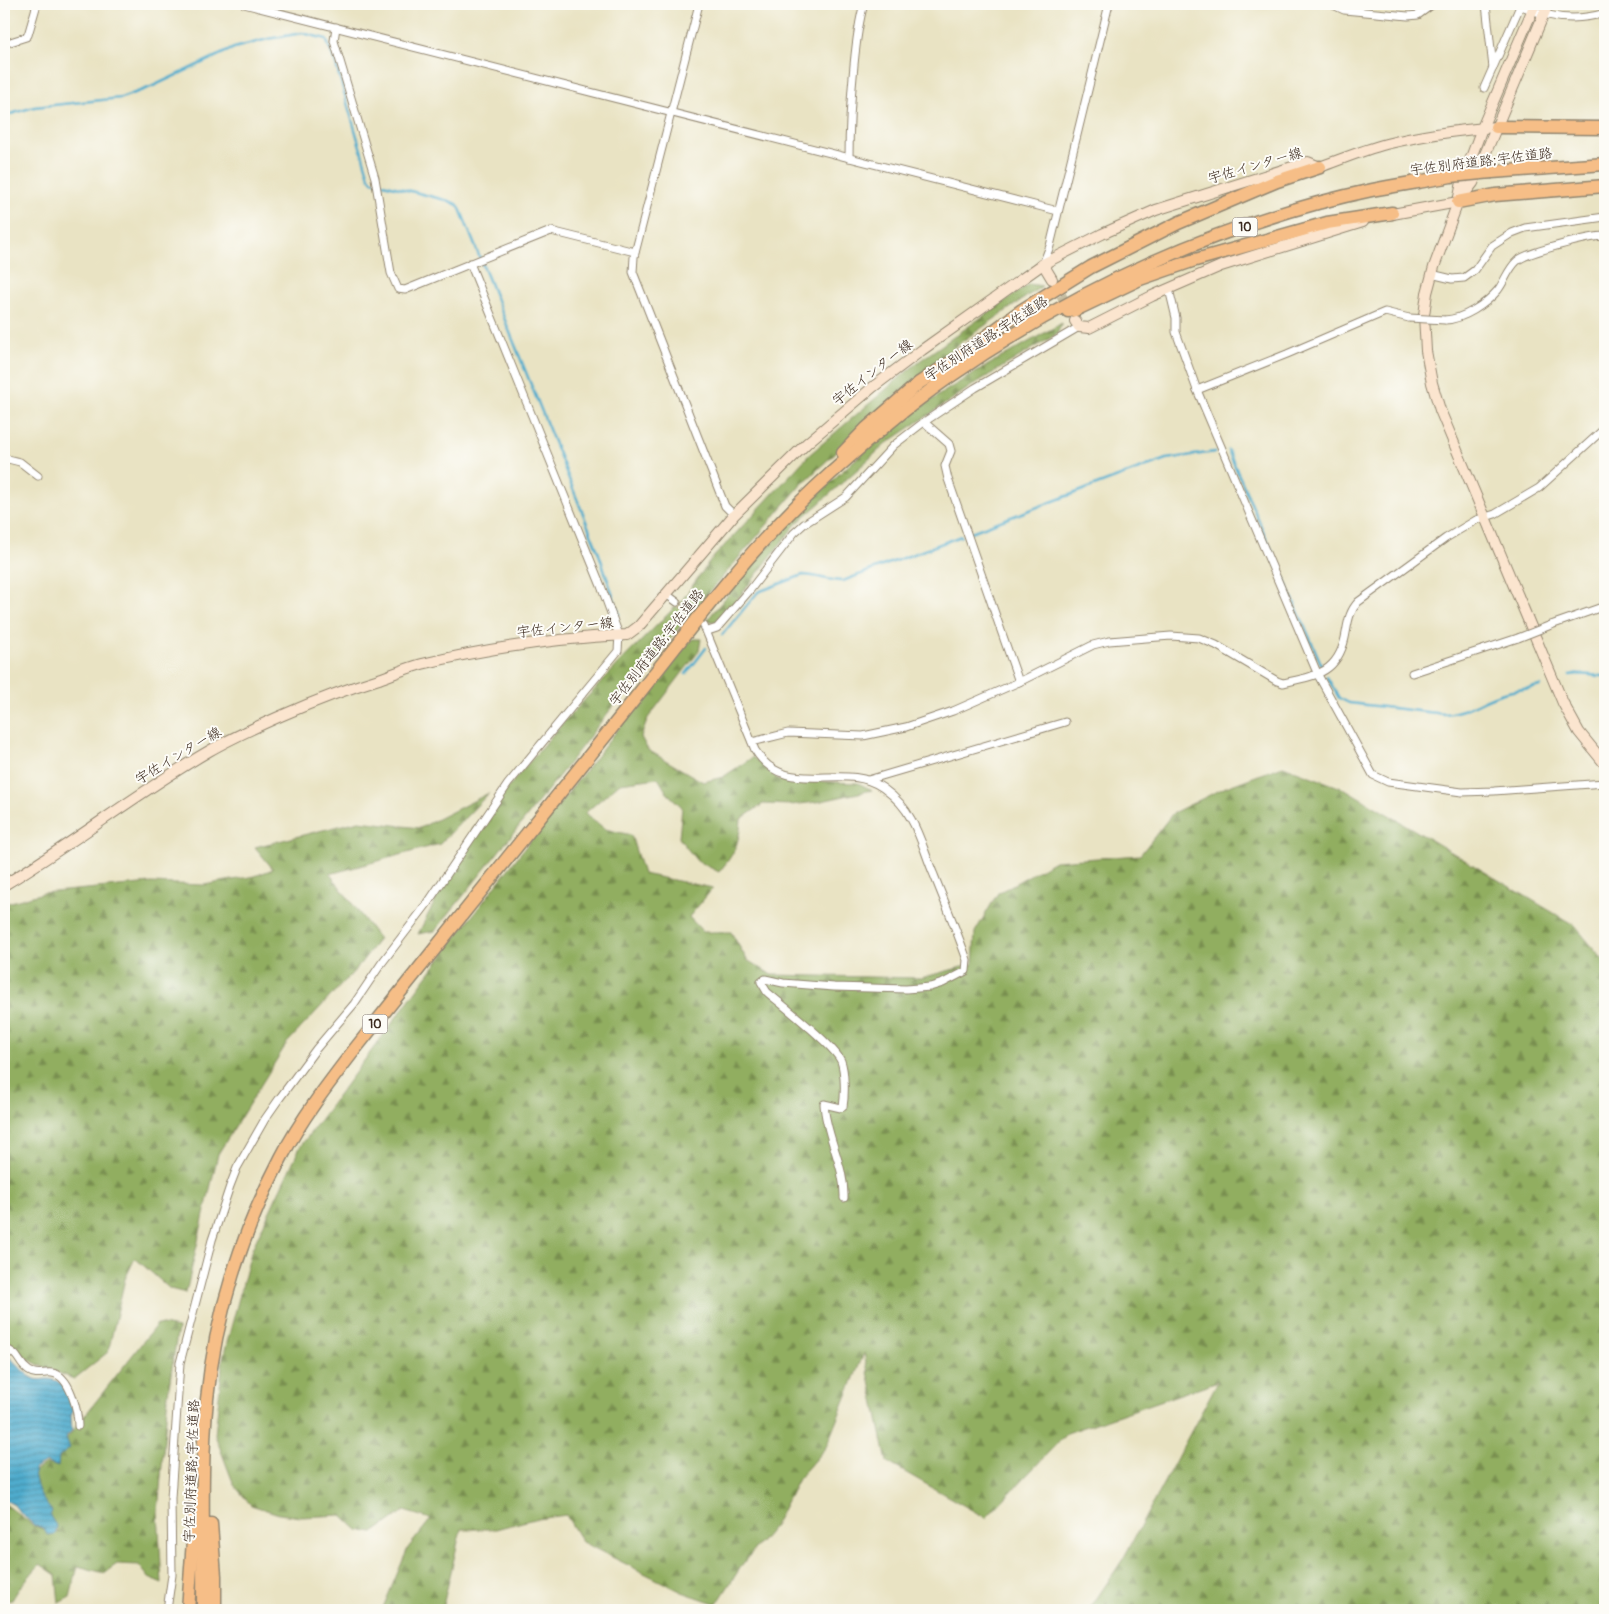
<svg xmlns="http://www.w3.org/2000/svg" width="1609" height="1614" font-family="Pangolin,'Klee One',sans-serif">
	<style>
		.forest { fill: url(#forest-firs); stroke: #666c3f }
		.water { fill: url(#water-rules); stroke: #456b76 }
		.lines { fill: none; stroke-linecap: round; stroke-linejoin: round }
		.stream { stroke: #4faccd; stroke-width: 2.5 }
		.street-tunnel { stroke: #c6bea2; stroke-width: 7; stroke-dasharray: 7 3.5; stroke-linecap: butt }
		.secondary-tunnel { stroke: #c6bea2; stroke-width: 10; stroke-dasharray: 10 5; stroke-linecap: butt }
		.street-casing { stroke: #928670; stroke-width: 9 }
		.secondary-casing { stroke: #928670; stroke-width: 12 }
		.highway-casing { stroke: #928670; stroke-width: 15 }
		.street { stroke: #fff; stroke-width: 7 }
		.secondary { stroke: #fbe5cf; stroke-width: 10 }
		.highway { stroke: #f6be87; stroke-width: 12 }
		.street-bridge-casing { stroke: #928670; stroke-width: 9; stroke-linecap: butt }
		.highway-bridge-casing { stroke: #928670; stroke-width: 15; stroke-linecap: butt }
		.street-bridge { stroke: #fff; stroke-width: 7 }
		.highway-bridge { stroke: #f6be87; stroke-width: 12 }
		.labels { text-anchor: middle; stroke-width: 4; stroke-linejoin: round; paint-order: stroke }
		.shield { fill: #fdfcf7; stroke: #75695f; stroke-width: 1 }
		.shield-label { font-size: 12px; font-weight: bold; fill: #3b2a1e }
		.street-label { font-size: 14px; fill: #3b2a1e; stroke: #fdfcf7 }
	</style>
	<defs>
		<pattern id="forest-firs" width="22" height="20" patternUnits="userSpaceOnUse" patternTransform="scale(1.25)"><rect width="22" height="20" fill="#91ae60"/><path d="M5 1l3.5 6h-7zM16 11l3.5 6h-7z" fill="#788e4f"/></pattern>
		<pattern id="water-rules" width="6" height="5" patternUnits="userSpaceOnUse" patternTransform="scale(1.25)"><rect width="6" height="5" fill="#4faccd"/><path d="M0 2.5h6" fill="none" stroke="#438ca6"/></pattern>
	</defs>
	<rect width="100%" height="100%" fill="#fdfcf7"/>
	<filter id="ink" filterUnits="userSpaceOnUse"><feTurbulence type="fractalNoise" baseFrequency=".02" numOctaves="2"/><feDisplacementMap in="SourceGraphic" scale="10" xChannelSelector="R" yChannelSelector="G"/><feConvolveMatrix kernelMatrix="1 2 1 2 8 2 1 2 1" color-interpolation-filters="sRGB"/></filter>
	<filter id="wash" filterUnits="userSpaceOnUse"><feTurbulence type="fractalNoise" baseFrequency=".0096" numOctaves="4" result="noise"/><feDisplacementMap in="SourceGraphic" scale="20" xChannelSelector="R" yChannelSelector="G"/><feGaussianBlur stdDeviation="1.12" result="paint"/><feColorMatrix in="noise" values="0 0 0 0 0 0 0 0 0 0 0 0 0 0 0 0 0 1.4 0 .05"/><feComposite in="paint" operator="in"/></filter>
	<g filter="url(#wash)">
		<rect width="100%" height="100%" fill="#e9e3c3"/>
		<g class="forest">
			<path d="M1029 284 1042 286 961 342 891 400 800 486 621 696 548 790 435 931 418 934 472 830 559 727 626 656 683 599 710 561 809 455 918 362Z"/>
			<path d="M1062 323 1057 334 976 383 887 443 796 524 736 601 715 622 707 620C763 552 818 487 888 432 941 389 1003 357 1062 323Z"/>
			<path d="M692 639H701L699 651 648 718 641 737 648 750 703 782 723 777 753 757 779 780 858 783 872 790 817 802 791 805 763 804 741 819C739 844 735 853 719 872L697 861 679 838 682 807 667 793 658 778 620 783 585 813 605 829 631 835 643 874 713 888 689 917 703 932H731L747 960 772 975 921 978 973 964 975 932 998 893 1055 861 1140 855 1173 813 1226 787 1283 766 1347 790 1574 925 1605 962V1610H1089L1123 1559 1218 1381 1067 1433 986 1518 887 1462 864 1353 826 1447 798 1479 774 1526 744 1562 717 1604 682 1592 582 1542 566 1515 530 1520 496 1529H461L442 1610H382L408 1548 431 1519 404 1511 373 1533 358 1530 342 1515 301 1517 279 1514 251 1505 234 1485 215 1435 223 1358 252 1249 300 1147 447 949 533 837 660 676Z"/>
			<path d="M489 793 440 844 330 874 379 939 357 968 287 1043 218 1154 186 1293 170 1289 135 1258 125 1279 108 1352 74 1379 39 1365 4 1346V904L43 893 151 883 204 885 255 876 273 869 255 847 359 821 420 828Z"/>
			<path d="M157 1324 178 1328 168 1394 158 1512 162 1584 149 1578 139 1565 117 1564 104 1573 78 1566 70 1597 59 1603 56 1575 40 1564 20 1587 12 1600 4 1601V1503L34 1526 59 1533 41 1501 31 1473 46 1464 57 1466 56 1452Z"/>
		</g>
		<path class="water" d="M4 1354C16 1360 21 1372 33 1378 38 1381 43 1379 48 1379 66 1380 69 1395 74 1409L71 1415 72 1430 66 1437 70 1448 59 1457 58 1467 46 1462 34 1469C35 1486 41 1499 52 1511L50 1516 57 1527 55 1534 47 1535 44 1528 34 1525 22 1514 20 1513 14 1505 5 1500 4 1498Z"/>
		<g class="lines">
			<g class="stream">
				<path d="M4 116 34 107 121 98 151 87 234 48 268 39 302 33 326 39 335 62 369 177 372 181 449 201 458 205 461 211 598 551 619 614"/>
				<path d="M1228 450 1322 666"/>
				<path d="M971 532 1166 459 1215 452"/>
				<path d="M722 635 758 592 803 575C816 575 829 581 843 581L961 536"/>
				<path d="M686 674 706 648"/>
				<path d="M1570 675C1581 672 1594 677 1605 676"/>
				<path d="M1327 677 1339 698 1349 703 1444 714C1465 713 1480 700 1500 694 1513 690 1527 689 1540 686"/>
			</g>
		</g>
	</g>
	<g filter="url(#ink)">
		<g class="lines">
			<path class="street-tunnel" d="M677 602 698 621"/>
			<path class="secondary-tunnel" d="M1054 282 1070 311"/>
			<g class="street-casing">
				<g id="street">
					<path d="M244 4 1058 211"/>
					<path d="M699 4 634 257 633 272 725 506 734 515"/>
					<path d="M1331 4 1344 10 1408 16 1418 15 1433 4"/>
					<path d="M1486 4 1493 68"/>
					<path d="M1520 5C1548 19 1575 22 1605 13"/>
					<path d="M336 27 334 41 375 178 391 273 398 289 405 290 551 231 635 252"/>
					<path d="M4 44 26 37 28 35 37 4"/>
					<path d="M1484 88 1521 4"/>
					<path d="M849 158C849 127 851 96 854 65 856 44 858 24 864 4"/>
					<path d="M1043 264 1050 246 1109 4"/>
					<path d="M1431 274 1452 279 1464 278 1475 270 1492 246 1512 233 1525 228 1605 217"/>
					<path d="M1169 289 1176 318V332L1197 390 1318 675 1373 775 1388 782 1462 792 1494 791 1605 783"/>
					<path d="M1445 320C1464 319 1486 304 1498 290 1505 281 1508 269 1517 261 1527 252 1591 236 1605 236"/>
					<path d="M1197 390 1287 354 1385 312 1409 318"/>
					<path d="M924 422 949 444 951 451 945 466 948 479 1019 682"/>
					<path d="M4 458 20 462 38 476"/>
					<path d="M666 594 677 602"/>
					<path d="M1551 625 1605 606"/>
					<path d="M704 626 755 750C786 801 844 759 883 788 894 796 905 807 911 819 921 836 926 857 934 875 945 903 957 931 967 960L966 971 943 983 930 987 906 989 834 987 783 983 765 979 761 982 767 992C782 1005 834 1045 841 1061 845 1072 845 1095 843 1107L841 1108 824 1104C826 1137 845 1165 844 1198"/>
					<path d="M708 631 717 628 750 590 794 533 804 524 846 497 894 445 924 422 975 388 1079 327"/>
					<path d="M1412 673 1518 638"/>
					<path d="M752 742 788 733 863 736 906 727 953 711 1019 682 1093 645 1109 641 1171 636 1199 638 1216 645 1277 681 1283 683C1314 676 1337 674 1345 638 1348 624 1348 613 1358 602L1446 538 1476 520 1495 514 1539 488 1605 428"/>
					<path d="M868 780 1065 722"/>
					<path d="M4 1348C22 1355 16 1362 29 1371 36 1376 44 1372 52 1373 70 1375 78 1411 78 1426"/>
					<path d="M167 1610 172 1575 171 1498 180 1363 212 1240 230 1186 237 1168 265 1119 279 1099 316 1049 354 1004 381 964 427 904 508 784 618 651 619 635 601 586 470 263"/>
				</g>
			</g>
			<g class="secondary-casing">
				<g id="secondary">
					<path d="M1535 4 1482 128 1462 182 1458 202 1434 267 1427 293 1424 315 1426 351 1432 383 1440 410 1563 703 1579 732 1605 764"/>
					<path d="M1387 215 1458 202 1473 183 1548 4"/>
					<path d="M1043 264 1052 279"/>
					<path d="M1075 321 1079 327 1089 328 1152 296 1221 266 1363 222"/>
					<path d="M4 885C74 843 138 792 209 751 233 737 258 726 283 715 315 701 346 689 379 679 393 674 407 668 422 664 489 648 558 638 627 635L639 626 734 515 807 443 873 387 922 350 1043 264 1102 234 1156 210 1308 162 1320 167C1342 159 1363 150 1386 144 1422 135 1459 130 1496 127"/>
				</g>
			</g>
			<g class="highway-casing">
				<g id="highway">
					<path d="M1496 127 1605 128"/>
					<path d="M1492 172 1605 164"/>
					<path d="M1458 202 1495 195 1605 186"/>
					<path d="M1068 311 1075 310 1140 279 1192 261 1327 223 1392 213"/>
					<path d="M843 453 867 428 919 383 959 357 1022 310 1091 267 1178 223 1277 181 1320 167"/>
					<path d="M211 1524 215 1576V1610"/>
					<path d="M188 1610 196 1498"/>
					<path d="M203 1610C204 1540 200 1469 207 1399 215 1316 242 1232 281 1158 301 1119 328 1084 355 1049 442 939 530 830 618 720 681 641 741 557 815 488 857 449 903 409 949 377 1076 289 1221 222 1372 190 1398 185 1425 181 1451 176"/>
				</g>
			</g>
			<use href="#street" class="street"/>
			<use href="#secondary" class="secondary"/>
			<use href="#highway" class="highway"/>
			<g class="street-bridge-casing">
				<g id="street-bridge">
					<path d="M1409 318 1445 320"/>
					<path d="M1518 638 1551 625"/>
				</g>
			</g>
			<g class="highway-bridge-casing">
				<path id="highway-bridge" d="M1451 176 1492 172"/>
			</g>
			<use href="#street-bridge" class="street-bridge"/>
			<use href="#highway-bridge" class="highway-bridge"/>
		</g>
	</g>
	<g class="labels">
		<g class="shield">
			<rect x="1232.5" y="217.5" width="25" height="19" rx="4"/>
			<rect x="362.5" y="1014.5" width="25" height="19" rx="4"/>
		</g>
		<g class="shield-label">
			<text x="1245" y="231">10</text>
			<text x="375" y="1028">10</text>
		</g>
		<g class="street-label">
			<text transform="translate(1481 161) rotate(-7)" y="5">宇佐別府道路;宇佐道路</text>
			<text transform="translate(1255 165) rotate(-16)" y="5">宇佐インター線</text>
			<text transform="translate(986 338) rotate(-33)" y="5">宇佐別府道路;宇佐道路</text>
			<text transform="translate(872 372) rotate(-38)" y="5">宇佐インター線</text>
			<text transform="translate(565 627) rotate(-6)" y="5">宇佐インター線</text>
			<text transform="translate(656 647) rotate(-52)" y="5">宇佐別府道路;宇佐道路</text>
			<text transform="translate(178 755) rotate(-31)" y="5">宇佐インター線</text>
			<text transform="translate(191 1471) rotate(-88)" y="5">宇佐別府道路;宇佐道路</text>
		</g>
	</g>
	<rect width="1609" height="1614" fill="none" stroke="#fdfcf7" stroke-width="20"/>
</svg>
